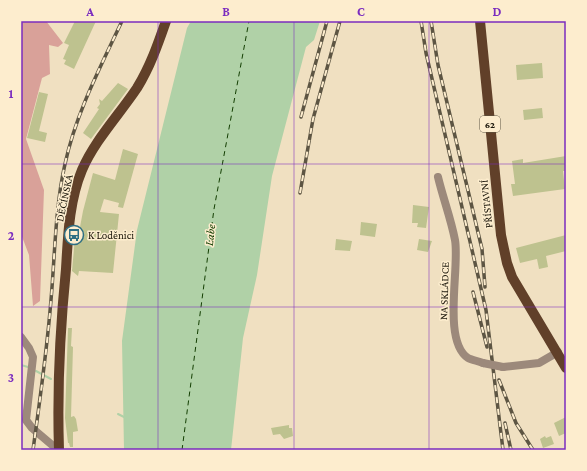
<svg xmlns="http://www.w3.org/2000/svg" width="587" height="471" font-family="'Crimson Pro',serif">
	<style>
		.forest { fill: #d9a199 }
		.water { fill: #b0d1a7 }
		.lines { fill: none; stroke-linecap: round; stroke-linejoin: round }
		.stream { stroke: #b0d1a7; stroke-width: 2 }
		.ferry { stroke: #133e02; stroke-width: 1; stroke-dasharray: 5 4; stroke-linecap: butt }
		.building { fill: #bec28f }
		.minor { stroke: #9c897b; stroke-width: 8 }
		.major { stroke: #614029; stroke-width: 10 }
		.rail-casing { stroke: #5d5543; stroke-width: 3.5 }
		.rail { stroke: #fdedce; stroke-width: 2; stroke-dasharray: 6; stroke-linecap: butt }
		.minor-bridge { stroke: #9c897b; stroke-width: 8 }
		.grid { fill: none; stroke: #7b2cbf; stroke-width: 1; stroke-opacity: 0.55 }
		.labels { text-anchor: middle; stroke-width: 3; stroke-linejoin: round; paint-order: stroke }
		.shield { fill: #fdedce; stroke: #5f5645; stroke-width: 1 }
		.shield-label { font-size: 10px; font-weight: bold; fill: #1b160a }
		.street-label { font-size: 11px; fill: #1b160a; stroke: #fdedce }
		.poi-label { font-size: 11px; fill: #1b160a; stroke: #fdedce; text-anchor: start }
		.water-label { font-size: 12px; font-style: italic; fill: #133e02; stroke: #fdedce }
		.neatline { fill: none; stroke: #7b2cbf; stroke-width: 1.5 }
		.grid-label { font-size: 13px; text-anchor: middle; font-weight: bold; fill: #7b2cbf }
	</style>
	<rect width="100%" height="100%" fill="#f0e0c1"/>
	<path class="forest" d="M21 21H46L63 43 58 47 49 45 50 74 42 78 26 139 44 190 40 301 33 306 29 255 21 234Z"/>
	<path class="water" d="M191 21H320L314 40 306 47 272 176 257 275 243 338 231 450H124L122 341 137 230 187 28Z"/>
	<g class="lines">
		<g class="stream">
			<path d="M21 365 28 367"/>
			<path d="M36 371 51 379"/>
			<path d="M118 414 126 418"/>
		</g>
		<path class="ferry" d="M182 450 214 209 249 21"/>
	</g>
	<g class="building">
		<path d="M75 21H96L74 69 64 64 66 60 63 59 69 45 64 43Z"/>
		<path d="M542 63 543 78 517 80 516 65Z"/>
		<path d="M118 83 128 89 91 139 83 133 99 109 97 108 100 104 99 99 102 101Z"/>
		<path d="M39 92 48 94 39 131 47 133 45 142 27 138Z"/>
		<path d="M542 108 543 118 524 120 523 110Z"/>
		<path d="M123 149 138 154 123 208 118 207 119 203 104 199 100 212 119 214 113 273 79 271 78 276 72 271 76 226 80 227 83 211 93 173 115 180Z"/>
		<path d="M566 156V171H563L565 189 513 196 511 184H515L512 161 523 159V163Z"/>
		<path d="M413 205 429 207 426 228 417 227 418 223H412Z"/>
		<path d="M361 222 377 224 375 237 360 235Z"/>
		<path d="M566 235V251L546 256 548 267 539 269 537 259 520 263 516 248Z"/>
		<path d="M336 239 352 241 350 251 335 250Z"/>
		<path d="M419 239 432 241 428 252 417 250Z"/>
		<path d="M68 328H72L71 346 73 347 71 417 74 416 76 419 78 431 73 432V447H70L69 443H68L65 418Z"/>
		<path d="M566 417V433L559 436 554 423Z"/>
		<path d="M289 425V428H292L293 436 284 439 280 434 273 435 271 428Z"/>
		<path d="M545 436 546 438 551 436 554 444 543 448 540 439Z"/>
	</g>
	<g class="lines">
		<g class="minor">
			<path d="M438 177C443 198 451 219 455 240 460 267 442 341 468 358 472 360 478 361 483 363"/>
			<path d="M21 337 29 348 33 357 26 420 32 428 58 450"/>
			<path d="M503 367 539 363 558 352"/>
		</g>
		<g class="major">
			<path d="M480 21 501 235 507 263 512 277 566 368"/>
			<path d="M59 450C57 389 60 329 66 269 68 236 69 201 82 170 95 140 119 115 137 88 150 67 158 44 166 21"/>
		</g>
		<g class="rail-casing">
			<g id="rail">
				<path d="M421 21 426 53 486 310 503 450"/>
				<path d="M431 21 438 65 482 249 485 287"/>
				<path d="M301 117 327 21"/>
				<path d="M300 193 313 119 340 21"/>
				<path d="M473 292 487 347"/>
				<path d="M499 380 516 423 533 450"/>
				<path d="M505 423 511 450"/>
				<path d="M33 450C40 400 47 350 51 300 55 255 55 208 65 164 76 113 100 68 122 21"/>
			</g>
		</g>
		<use href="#rail" class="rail"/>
		<path class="minor-bridge" d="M483 363 503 367"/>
	</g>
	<path class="grid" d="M158 21V450M294 21V450M429 21V450M21 164H566M21 307H566"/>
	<defs>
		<g id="bus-ring" transform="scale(1)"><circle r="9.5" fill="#fdedce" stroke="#2f6f83" stroke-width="1.5"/><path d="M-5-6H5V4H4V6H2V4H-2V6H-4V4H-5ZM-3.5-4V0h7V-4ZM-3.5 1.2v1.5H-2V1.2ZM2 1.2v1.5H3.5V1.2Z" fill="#2f6f83"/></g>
	</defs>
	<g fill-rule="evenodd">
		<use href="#bus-ring" x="74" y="235"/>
	</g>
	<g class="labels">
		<rect class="shield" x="480" y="116" width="20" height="16" rx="3"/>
		<g class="shield-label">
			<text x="490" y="128">62</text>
		</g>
		<g class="street-label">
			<text transform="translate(64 198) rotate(-78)" y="4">DĚČÍNSKÁ</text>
			<text transform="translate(486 204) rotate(-96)" y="4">PŘÍSTAVNÍ</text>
			<text transform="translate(444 291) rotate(-88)" y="4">NA SKLÁDCE</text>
		</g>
		<g class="poi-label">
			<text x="88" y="239">K Loděnici</text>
		</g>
		<g class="water-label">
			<text transform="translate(210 235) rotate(-83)" y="4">Labe</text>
		</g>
	</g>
	<rect width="587" height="471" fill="none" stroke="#fdedce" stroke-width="44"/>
	<rect x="22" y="22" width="543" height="427" class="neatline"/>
	<g class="grid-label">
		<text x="90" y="16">A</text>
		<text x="226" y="16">B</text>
		<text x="361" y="16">C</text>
		<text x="497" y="16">D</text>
		<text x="11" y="98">1</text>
		<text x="11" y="240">2</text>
		<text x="11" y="382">3</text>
	</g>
</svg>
